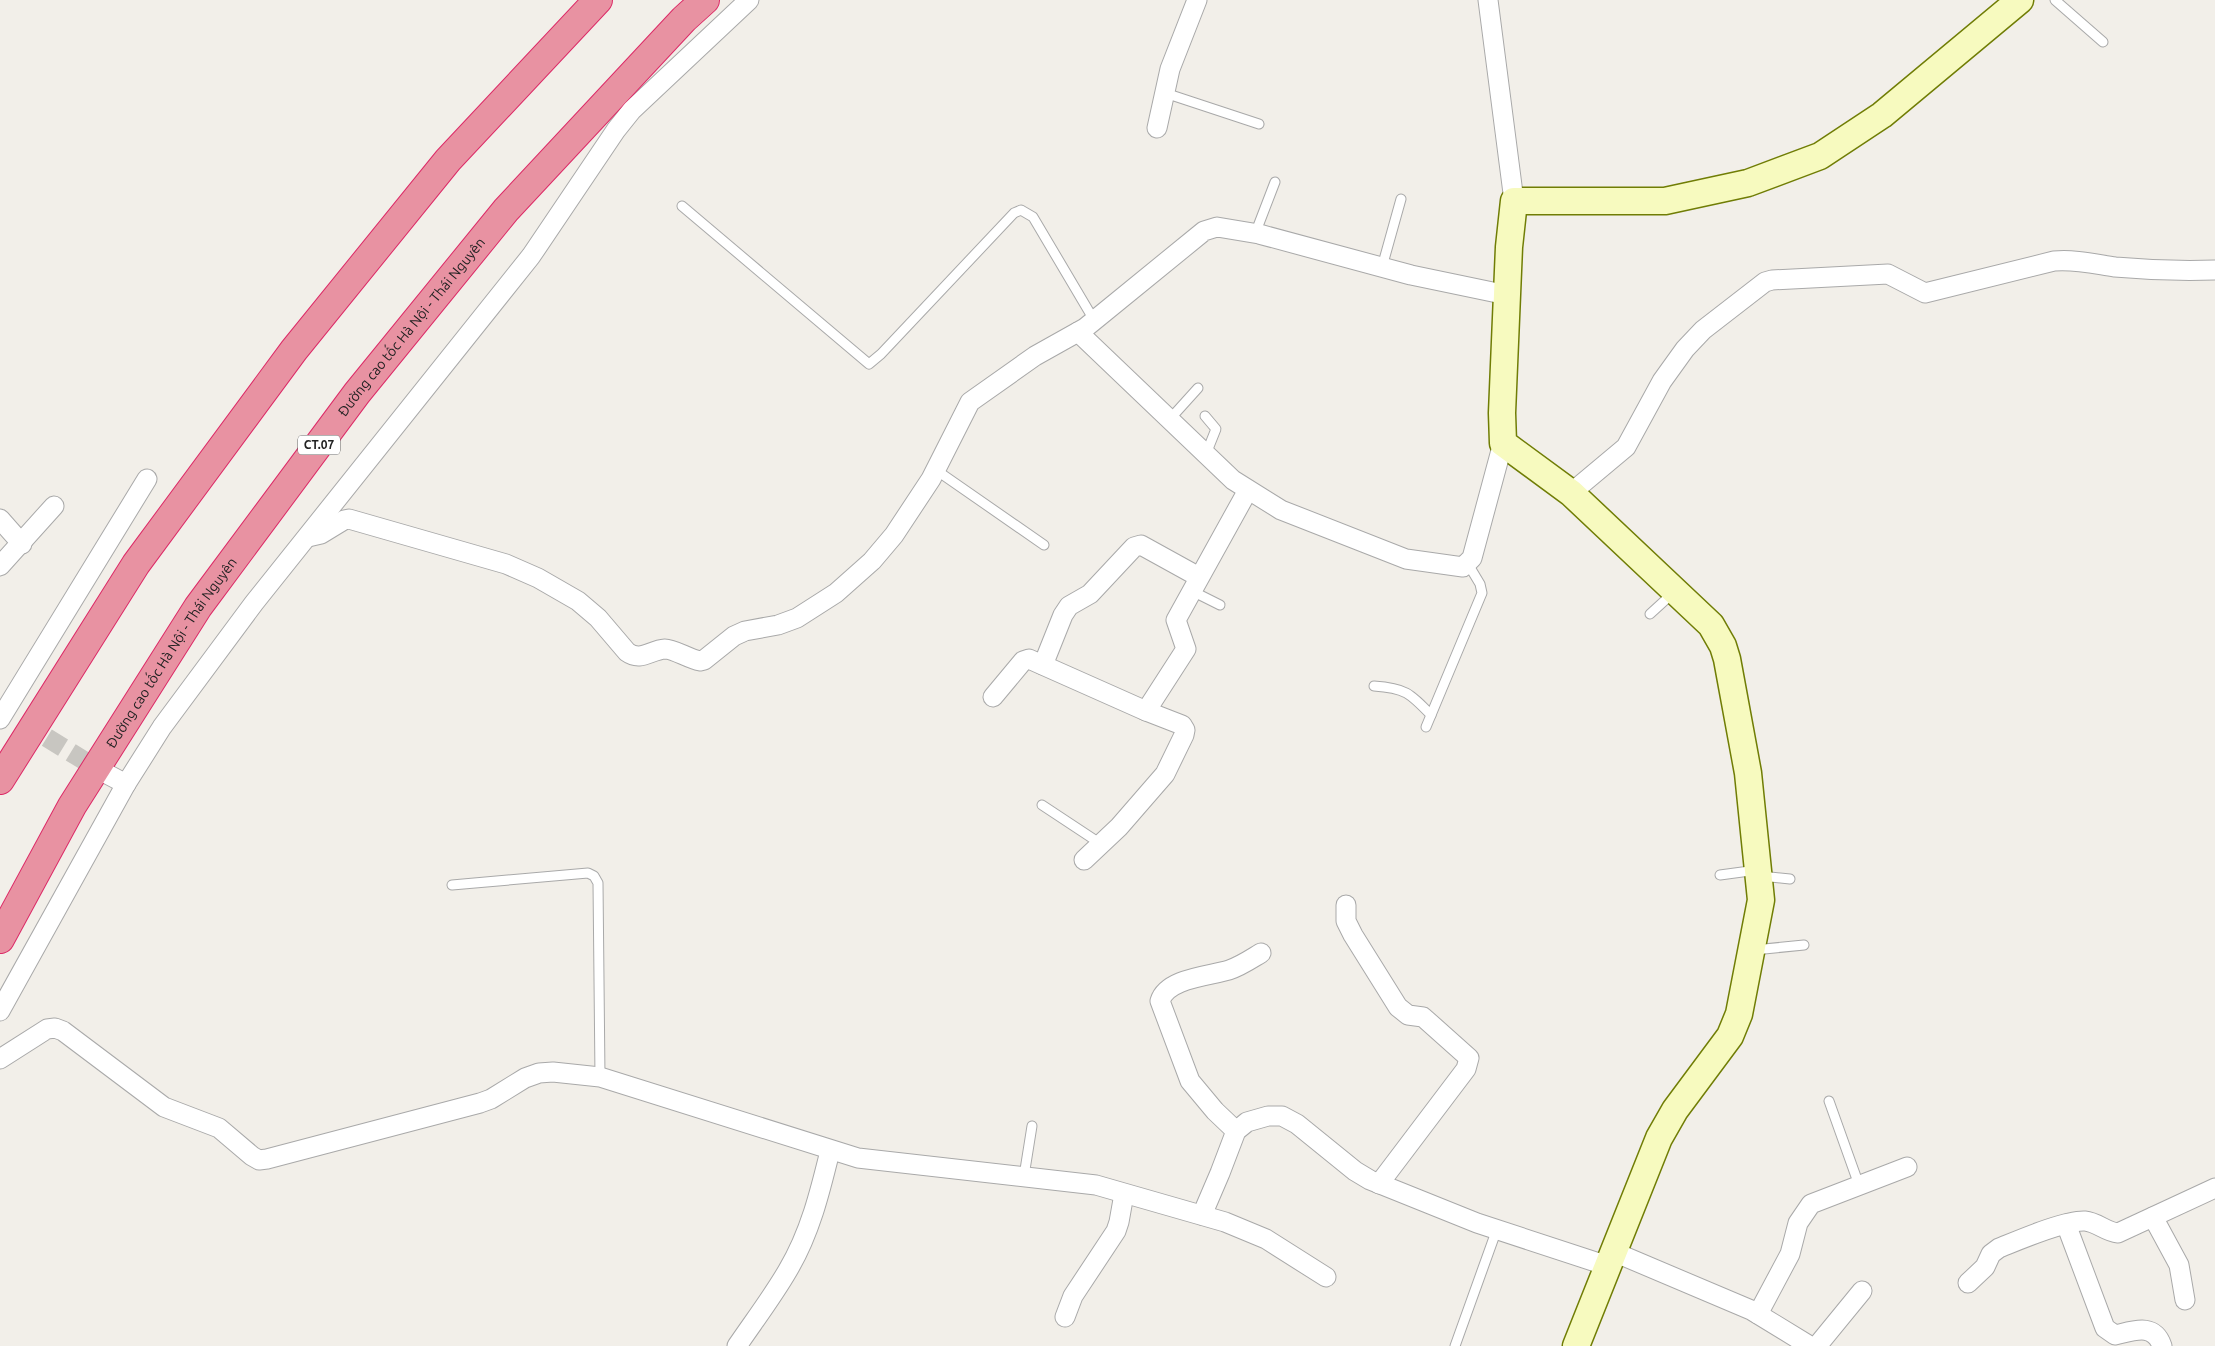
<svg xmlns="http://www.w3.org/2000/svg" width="2215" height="1346" font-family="Ubuntu,sans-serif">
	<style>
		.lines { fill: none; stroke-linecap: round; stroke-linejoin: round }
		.street-tunnel { stroke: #c8c6c1; stroke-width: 19; stroke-dasharray: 19 9; stroke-linecap: butt }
		.lane-casing { stroke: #a9a9a9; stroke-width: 11 }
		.street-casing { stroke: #a9a9a9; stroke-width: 21 }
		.secondary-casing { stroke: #707d05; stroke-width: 29 }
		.highway-casing { stroke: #dc2a67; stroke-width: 30 }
		.lane { stroke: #fff; stroke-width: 9 }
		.street { stroke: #fff; stroke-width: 19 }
		.secondary { stroke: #f7fabf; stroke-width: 26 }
		.highway { stroke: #e892a2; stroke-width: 28 }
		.labels { text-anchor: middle; stroke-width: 4.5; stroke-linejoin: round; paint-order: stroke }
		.shield { fill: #fff; stroke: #646464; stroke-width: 1 }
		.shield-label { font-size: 12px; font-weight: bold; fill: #222 }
		.street-label { font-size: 14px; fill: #222; stroke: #fff }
	</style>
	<rect width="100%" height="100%" fill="#f2efe9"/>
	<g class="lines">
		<path class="street-tunnel" d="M23 723 106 774"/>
		<g class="lane-casing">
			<g id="lane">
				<path d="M2055 0 2103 42"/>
				<path d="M1165 93 1259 124"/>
				<path d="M682 206 869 364 881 354 1014 213 1021 210 1033 217 1094 320"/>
				<path d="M1255 234 1275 182"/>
				<path d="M1382 267 1401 199"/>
				<path d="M1205 416 1216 429 1206 454"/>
				<path d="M1170 419 1198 388"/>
				<path d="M936 470 1044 545"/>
				<path d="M1192 591 1220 605"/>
				<path d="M1650 614 1673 593"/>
				<path d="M1374 686C1405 688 1410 693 1431 715"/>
				<path d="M1426 727 1482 593 1480 584 1468 564"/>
				<path d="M1042 805 1101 844"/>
				<path d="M1720 875 1757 870"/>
				<path d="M1761 876 1790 879"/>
				<path d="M452 885 588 873 594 876 598 883 600 1077"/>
				<path d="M1754 950 1804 945"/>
				<path d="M1829 1101 1859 1185"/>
				<path d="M1024 1176 1032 1126"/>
				<path d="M1455 1346 1497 1229"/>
			</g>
		</g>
		<g class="street-casing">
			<g id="street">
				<path d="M1488 0 1514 201"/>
				<path d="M1157 128 1170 69 1197 0"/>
				<path d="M1078 332 1233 480 1281 510 1406 559 1463 567 1472 558 1503 443"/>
				<path d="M1571 493 1626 447 1662 381 1685 349 1703 330 1765 282 1772 280 1888 274 1925 293 2054 261C2075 259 2095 264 2115 267 2148 270 2182 271 2215 270"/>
				<path d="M0 519 22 544"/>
				<path d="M308 537 321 534 344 520 349 519 506 564 538 578 578 601 598 618 627 652C641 662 650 650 665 649 674 649 689 659 700 661L704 660 734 636 745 631 778 625 797 618 836 593 872 561 894 535 931 479 970 402 1035 356 1085 328 1204 231 1217 227 1259 234 1411 275 1507 295"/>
				<path d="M0 566 54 506"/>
				<path d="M1043 665 1063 615 1069 606 1090 594 1134 547 1141 545 1199 577"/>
				<path d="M993 697 1023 661 1029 659 1146 711"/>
				<path d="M0 719 147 479"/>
				<path d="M107 774 126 784"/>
				<path d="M1084 860 1119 827 1165 774 1184 735 1185 730 1182 725 1146 711 1186 649 1176 620 1248 490"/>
				<path d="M1346 905V921L1353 935 1398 1007 1408 1015 1423 1017 1469 1058 1466 1069 1379 1184"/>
				<path d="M0 1011 126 784 162 727 254 603 531 256 616 130 632 110 749 0"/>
				<path d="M0 1059 47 1029 55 1028 63 1031 164 1107 219 1128 252 1156 259 1160 267 1159 480 1103 491 1099 525 1078 539 1073 553 1072 600 1077 858 1158 1096 1185 1225 1222 1266 1239 1326 1277"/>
				<path d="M1236 1131 1215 1111 1190 1081 1160 1001C1167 978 1210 976 1229 970 1241 966 1251 959 1261 953"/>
				<path d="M1202 1215 1220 1173 1236 1131 1247 1122 1268 1116H1282L1297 1124 1355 1171 1370 1180 1477 1223 1608 1266"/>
				<path d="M2153 1217 2179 1265 2185 1300"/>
				<path d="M2066 1224 2105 1328 2115 1335C2133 1331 2154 1322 2162 1346"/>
				<path d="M1614 1252 1751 1310 1810 1346"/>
				<path d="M1968 1283 1985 1267 1991 1254 1999 1248C2019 1240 2065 1220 2085 1221 2097 1222 2106 1232 2118 1233L2215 1188"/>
				<path d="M1758 1314 1790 1254 1798 1223 1811 1204 1907 1167"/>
				<path d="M1065 1317 1073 1296 1116 1231 1119 1222 1124 1194"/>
				<path d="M737 1346C754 1321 773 1296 788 1270 810 1233 820 1192 830 1151"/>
				<path d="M1817 1346 1862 1291"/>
			</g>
		</g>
		<g class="secondary-casing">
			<path id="secondary" d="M1576 1346 1659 1138 1675 1110 1730 1036 1739 1014 1761 900 1748 773 1727 659 1723 646 1711 625 1571 493 1503 443 1502 413 1509 247 1514 201H1665L1748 183 1820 156 1882 115 2020 0"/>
		</g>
		<g class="highway-casing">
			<g id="highway">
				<path d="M0 780 136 564 294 350 448 160 598 0"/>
				<path id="s1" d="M0 939 72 806 198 607 357 393 506 210 684 19 705 0"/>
			</g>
		</g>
		<use href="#lane" class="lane"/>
		<use href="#street" class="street"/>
		<use href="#secondary" class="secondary"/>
		<use href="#highway" class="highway"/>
	</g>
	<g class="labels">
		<rect class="shield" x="298" y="435.5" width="42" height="19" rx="4"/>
		<g class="shield-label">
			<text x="319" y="449">CT.07</text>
		</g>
		<g class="street-label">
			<text dy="5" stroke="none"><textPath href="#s1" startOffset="739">Đường cao tốc Hà Nội - Thái Nguyên</textPath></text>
			<text dy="5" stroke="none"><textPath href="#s1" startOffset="334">Đường cao tốc Hà Nội - Thái Nguyên</textPath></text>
		</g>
	</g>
</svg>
